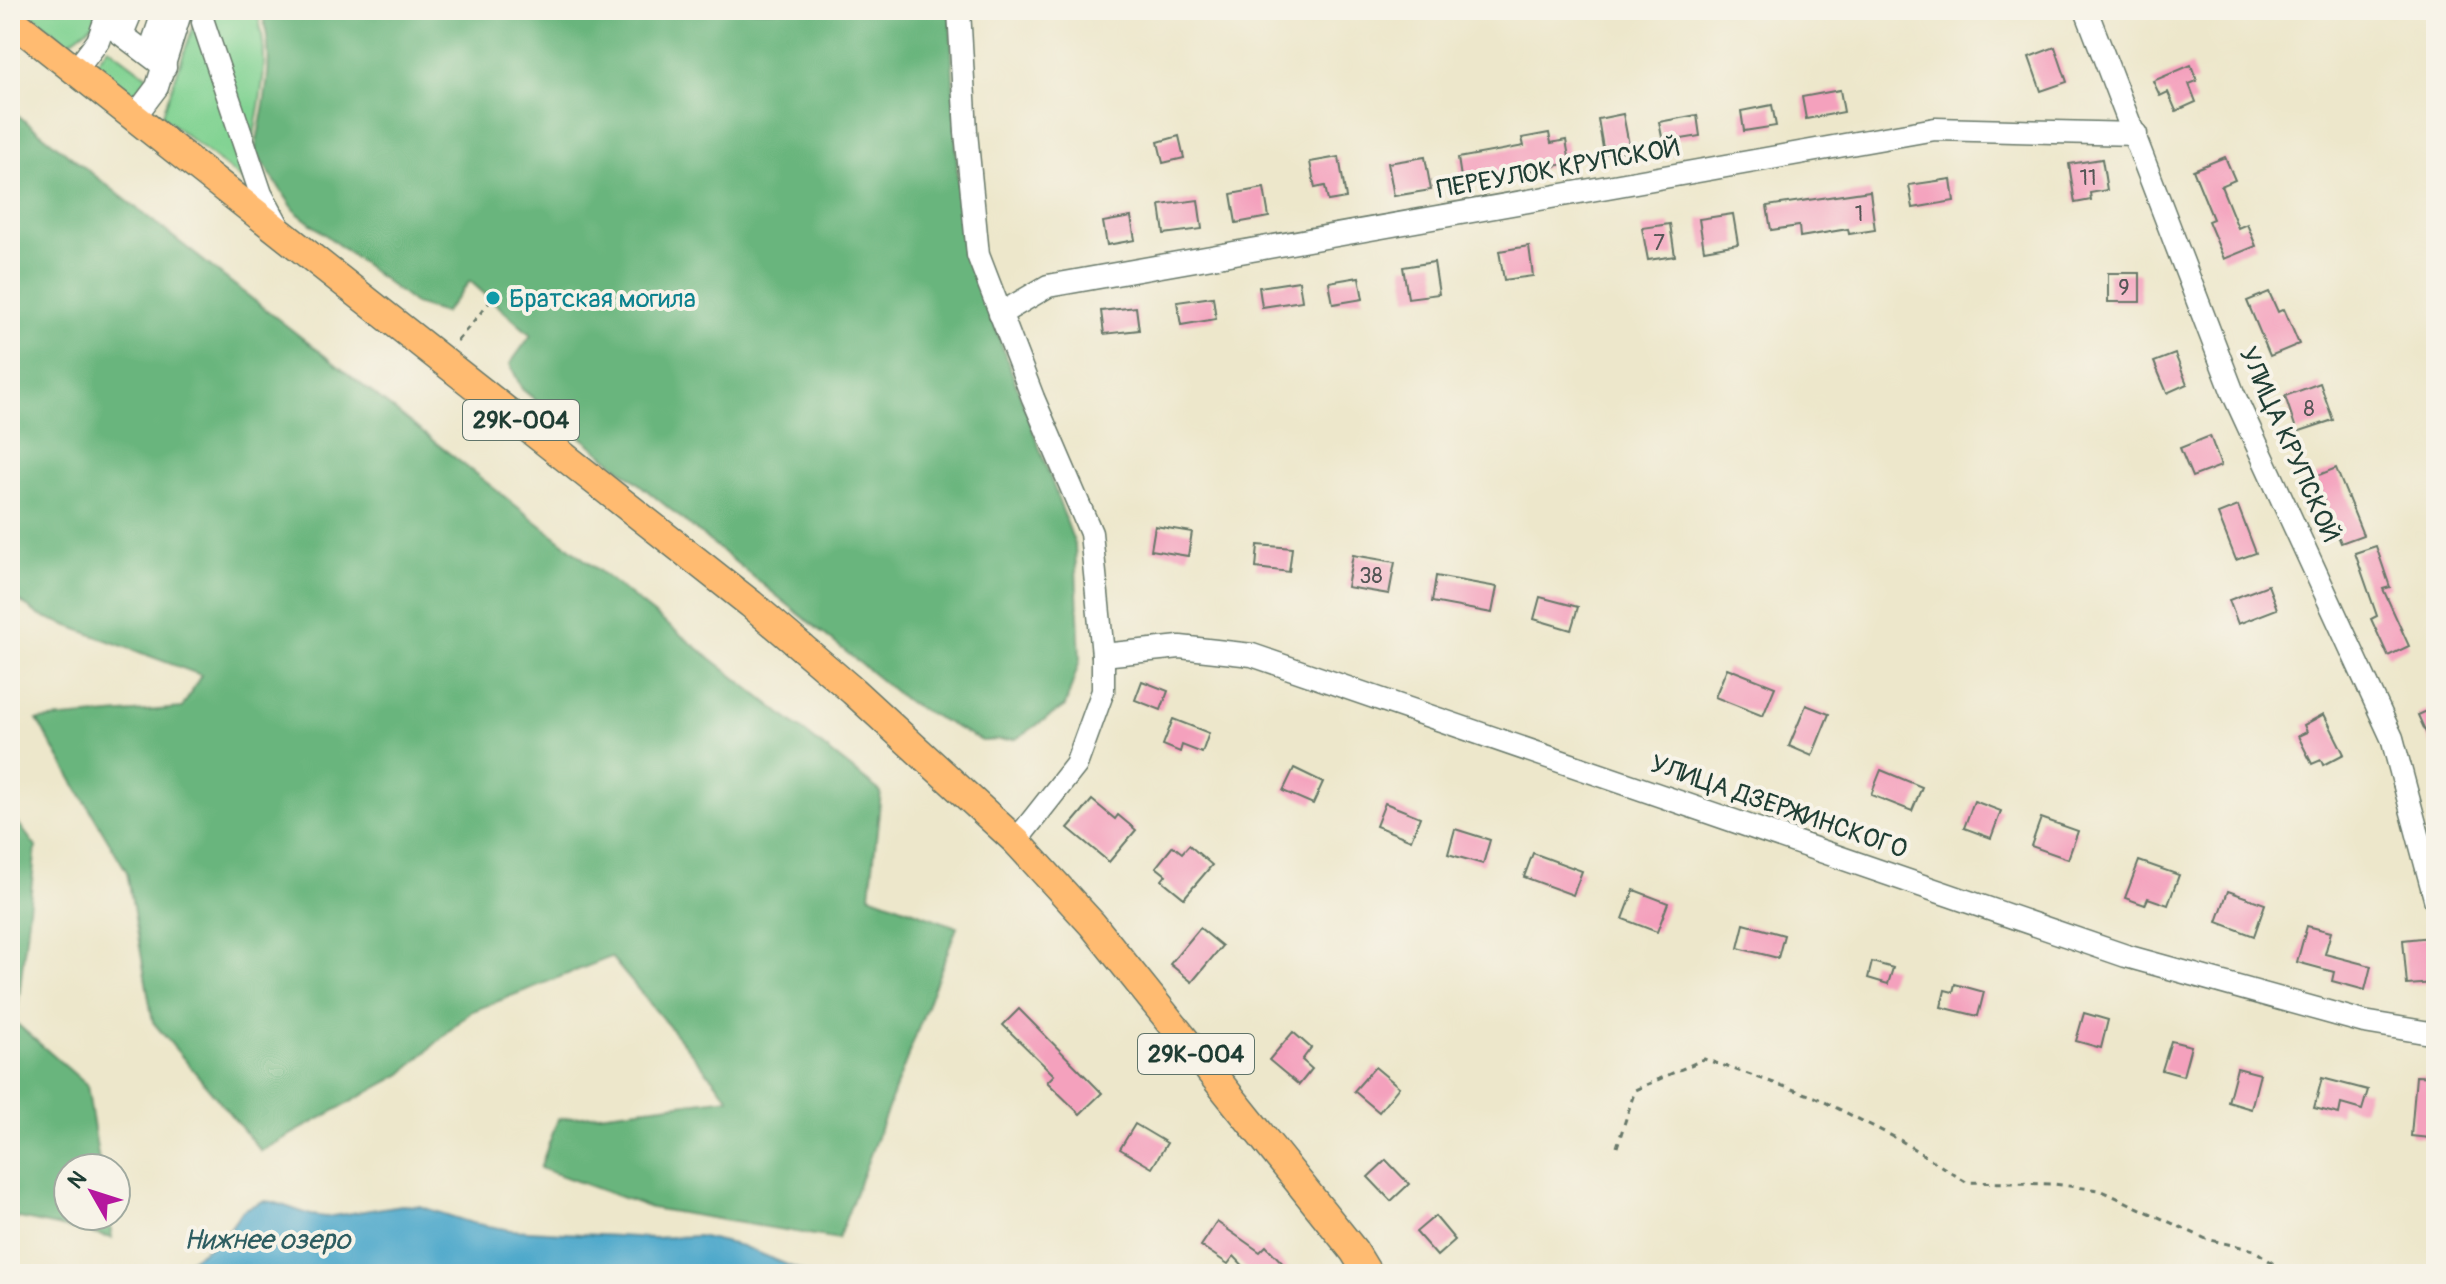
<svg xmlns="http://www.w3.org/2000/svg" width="2446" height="1284" font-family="Pangolin,sans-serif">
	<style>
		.green { fill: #82d393; stroke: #508864; stroke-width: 2 }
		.forest { fill: #69b57d; stroke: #447958; stroke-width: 2 }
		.water { fill: #4ea8cb; stroke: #367280; stroke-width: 2 }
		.building { fill: #f4a1bd }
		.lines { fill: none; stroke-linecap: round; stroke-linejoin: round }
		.minor-casing { stroke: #677869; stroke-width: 25 }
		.major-casing { stroke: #677869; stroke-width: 31 }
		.path { stroke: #677869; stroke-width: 3; stroke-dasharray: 6 6; stroke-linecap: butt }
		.minor { stroke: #fff; stroke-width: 22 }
		.major { stroke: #ffbb71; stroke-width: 28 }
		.culture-dot { fill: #0f9aa8; stroke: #f7f3e8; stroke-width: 3 }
		.labels { text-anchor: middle; stroke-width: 8; stroke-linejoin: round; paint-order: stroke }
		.number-label { font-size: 22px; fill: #545656 }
		.shield { fill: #f7f3e8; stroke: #60746a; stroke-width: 2 }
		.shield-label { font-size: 24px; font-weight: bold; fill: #1f3d34 }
		.street-label { font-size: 26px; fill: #1f3d34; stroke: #f7f3e8 }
		.culture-label { font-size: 26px; fill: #0d838f; stroke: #f7f3e8; text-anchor: start }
		.water-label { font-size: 28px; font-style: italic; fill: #2d5d61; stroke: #f7f3e8 }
	</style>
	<rect width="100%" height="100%" fill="#f7f3e8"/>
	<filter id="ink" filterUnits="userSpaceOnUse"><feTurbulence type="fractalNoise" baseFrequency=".0125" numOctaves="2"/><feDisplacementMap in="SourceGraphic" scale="16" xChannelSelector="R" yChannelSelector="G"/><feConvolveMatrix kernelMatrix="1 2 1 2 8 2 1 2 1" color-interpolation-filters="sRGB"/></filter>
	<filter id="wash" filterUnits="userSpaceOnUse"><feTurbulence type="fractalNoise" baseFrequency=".006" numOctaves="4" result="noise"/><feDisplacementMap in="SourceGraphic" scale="32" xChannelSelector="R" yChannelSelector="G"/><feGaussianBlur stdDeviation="1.8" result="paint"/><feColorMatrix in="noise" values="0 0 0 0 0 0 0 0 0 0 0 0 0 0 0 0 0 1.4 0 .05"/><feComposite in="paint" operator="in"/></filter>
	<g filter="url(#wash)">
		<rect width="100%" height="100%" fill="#ede7cb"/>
		<g class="green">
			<path d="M26 10H95L96 22 68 43Z"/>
			<path d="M199 10H256C273 64 259 96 252 149 251 161 251 174 251 187L162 116Z"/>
			<path d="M108 47 148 77 134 95 95 65Z"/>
		</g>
		<g class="forest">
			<path d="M261 10H950L960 231 1075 545 1080 660 1065 706 1016 739 982 741 909 703 522 389 510 364 531 335 470 281 444 313 415 304 296 212 255 152C264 101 277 60 261 10Z"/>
			<path d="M10 109 881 792 870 895 957 927 838 1239 651 1208 540 1168 558 1119 729 1098 611 957 470 1012 402 1074 261 1151 153 1022 127 872 37 720 182 708 201 675 39 615 10 594Z"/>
			<path d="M10 812 36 847 16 1023 87 1085 100 1168H68V1216H109L112 1238 10 1216Z"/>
		</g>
		<path class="water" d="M263 1201 273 1202 311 1215 326 1217 402 1205 419 1206 472 1223 511 1230 652 1238 698 1236 742 1246 809 1274H168L223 1238 243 1210Z"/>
		<g id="blocks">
			<g class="building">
				<path d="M2055 47 2067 82 2041 91 2029 57Z"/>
				<path d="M2191 65 2197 81 2189 84 2196 102 2176 111 2168 92 2160 96 2153 81Z"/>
				<path d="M1840 90 1844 112 1806 119 1802 97Z"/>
				<path d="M1772 105 1776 126 1744 131 1741 111Z"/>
				<path d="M1623 114 1630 150 1604 154 1598 119Z"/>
				<path d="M1697 115 1700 136 1663 142 1659 122Z"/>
				<path d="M1549 133 1551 143 1566 140 1570 163 1462 184 1458 158 1524 146 1522 138Z"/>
				<path d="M1179 136 1184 158 1163 163 1158 142Z"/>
				<path d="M1339 157 1346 198 1328 201 1325 186 1315 188 1310 162Z"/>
				<path d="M1425 157 1431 190 1394 196 1388 163Z"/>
				<path d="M2225 157 2235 180 2221 186 2238 228 2247 224 2256 246 2224 259 2208 221 2213 219 2193 170Z"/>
				<path d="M2102 159 2107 190 2090 193 2091 200 2075 203 2069 164Z"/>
				<path d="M1951 179 1954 201 1913 208 1909 185Z"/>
				<path d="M1264 188 1269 217 1236 223 1231 194Z"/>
				<path d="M1870 191 1875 230 1849 234 1848 229 1800 237 1799 226 1771 230 1767 206Z"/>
				<path d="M1198 200 1202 229 1164 234 1160 205Z"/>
				<path d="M1733 214 1738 244 1704 250 1699 219Z"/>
				<path d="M1131 217 1135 240 1107 245 1103 222Z"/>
				<path d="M1670 224 1675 256 1648 260 1642 228Z"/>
				<path d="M1529 246 1533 276 1504 280 1499 251Z"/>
				<path d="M1434 262 1439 294 1408 298 1403 267Z"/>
				<rect x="2108" y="273" width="32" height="29"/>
				<path d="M1359 277 1363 299 1333 304 1329 282Z"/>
				<path d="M1299 281 1302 301 1262 307 1259 287Z"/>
				<path d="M2269 292 2278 312 2284 309 2299 344 2270 356 2247 301Z"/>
				<path d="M1213 297 1216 319 1181 325 1177 302Z"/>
				<path d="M1136 307 1139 330 1104 334 1101 311Z"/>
				<path d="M2175 354 2187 384 2167 393 2154 362Z"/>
				<path d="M2320 383 2333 420 2297 432 2285 396Z"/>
				<path d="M2210 436 2221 466 2192 477 2180 448Z"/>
				<path d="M2336 468 2363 535 2341 543 2314 477Z"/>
				<path d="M2238 506 2256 553 2236 560 2218 514Z"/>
				<path d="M1155 526 1192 532 1188 556 1151 550Z"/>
				<path d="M1258 545 1292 548 1289 572 1256 568Z"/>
				<path d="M2376 546 2390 587 2383 589 2409 646 2388 656 2371 619 2377 616 2355 553Z"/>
				<path d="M1353 555 1395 562 1389 594 1347 587Z"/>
				<path d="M1436 576 1497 587 1492 613 1432 602Z"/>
				<path d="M2268 585 2277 609 2238 624 2229 600Z"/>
				<path d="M1540 597 1578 607 1571 630 1534 619Z"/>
				<path d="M1727 668 1775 687 1763 716 1715 697Z"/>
				<path d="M1142 681 1168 691 1161 710 1135 700Z"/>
				<path d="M1806 705 1829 714 1812 756 1789 746Z"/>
				<path d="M2436 707V755L2418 715Z"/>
				<path d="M2324 714 2344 754 2323 765 2321 760 2312 764 2298 736 2307 732 2304 725Z"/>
				<path d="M1173 719 1209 733 1202 753 1182 745 1180 752 1163 745Z"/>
				<path d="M1294 768 1323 782 1313 804 1283 791Z"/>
				<path d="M1881 770 1922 787 1912 811 1871 795Z"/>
				<path d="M1092 800 1115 819 1118 815 1136 830 1109 862 1068 828Z"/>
				<path d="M1974 801 2001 811 1991 838 1964 828Z"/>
				<path d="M1385 803 1420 817 1411 840 1376 826Z"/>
				<path d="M2041 818 2078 831 2068 859 2031 846Z"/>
				<path d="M1455 829 1490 840 1483 864 1448 854Z"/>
				<path d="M1189 845 1212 865 1184 898 1162 880 1166 875 1156 867 1173 846 1182 853Z"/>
				<path d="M1533 853 1582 871 1573 895 1524 877Z"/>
				<path d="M2139 861 2179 875 2168 905 2148 898 2145 905 2125 898Z"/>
				<path d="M1634 890 1668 903 1657 932 1623 919Z"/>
				<path d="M2228 891 2265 904 2254 936 2217 922Z"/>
				<path d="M1744 924 1784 935 1778 958 1738 948Z"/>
				<path d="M2307 926 2331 932 2325 954 2371 966 2365 990 2332 981 2334 972 2297 962Z"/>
				<path d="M1200 928 1222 946 1192 982 1170 964Z"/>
				<path d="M2431 937 2435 983 2407 985 2403 940Z"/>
				<path d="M1872 962 1893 968 1888 984 1868 978Z"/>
				<path d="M1955 984 1984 992 1978 1016 1941 1007 1945 990 1953 992Z"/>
				<path d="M1019 1009 1102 1093 1080 1114 1047 1082 1054 1075 1003 1025Z"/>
				<path d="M2084 1013 2108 1020 2101 1048 2076 1041Z"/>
				<path d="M1293 1032 1311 1048 1302 1060 1312 1069 1299 1085 1269 1060Z"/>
				<path d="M2171 1041 2191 1046 2183 1076 2162 1070Z"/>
				<path d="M1375 1067 1399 1087 1379 1112 1354 1091Z"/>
				<path d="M2237 1068 2260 1074 2251 1109 2228 1102Z"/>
				<path d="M2416 1076 2436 1077V1128H2430L2429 1138 2411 1136Z"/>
				<path d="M2322 1078 2368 1090 2362 1110 2341 1104 2339 1114 2314 1108Z"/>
				<path d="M1135 1124 1167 1143 1152 1168 1120 1149Z"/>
				<path d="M1386 1160 1409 1184 1391 1201 1368 1177Z"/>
				<path d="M1435 1216 1455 1240 1437 1256 1416 1232Z"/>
				<path d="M1217 1222 1260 1252 1266 1246 1293 1274H1251L1234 1256 1228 1264 1201 1246Z"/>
			</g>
		</g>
	</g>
	<g filter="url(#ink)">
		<use href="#blocks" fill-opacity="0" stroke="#677869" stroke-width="2"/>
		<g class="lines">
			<g class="minor-casing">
				<g id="minor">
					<path d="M959 10 966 132 978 255 1033 398 1091 533 1103 655V691L1076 765 1016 841"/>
					<path d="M2086 10 2233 393 2392 738 2436 902"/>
					<path d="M105 22 165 67"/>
					<path d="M203 22 261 194 281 231"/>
					<path d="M122 34 132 10"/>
					<path d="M149 54 164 10"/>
					<path d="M76 70 98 41 109 10"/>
					<path d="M135 116 157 87 181 10"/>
					<path d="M1000 314 1048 286 1935 129 2136 134"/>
					<path d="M1103 655 1180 647 1252 655 2126 956 2364 1022 2436 1034"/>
				</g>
			</g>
			<g class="major-casing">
				<path id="major" d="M10 19 751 604 853 691 1016 841 1092 924 1354 1251 1368 1274"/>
			</g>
			<g class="path">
				<path d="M457 341 493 298"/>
				<path d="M1617 1147 1635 1090 1704 1059 1815 1097 1900 1140 1966 1182 2053 1184 2100 1190 2206 1239 2254 1250 2288 1274"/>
			</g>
			<use href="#minor" class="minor"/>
			<use href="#major" class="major"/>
		</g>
	</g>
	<circle class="culture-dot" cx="493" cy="298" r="8"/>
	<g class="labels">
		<g class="number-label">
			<text x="2088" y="185">11</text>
			<text x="1859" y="221">1</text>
			<text x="1659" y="250">7</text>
			<text x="2124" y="295">9</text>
			<text x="2309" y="416">8</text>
			<text x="1371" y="583">38</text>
		</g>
		<g class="shield">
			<rect x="463" y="400" width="116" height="40" rx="6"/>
			<rect x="1138" y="1034" width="116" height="40" rx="6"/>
		</g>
		<g class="shield-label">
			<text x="521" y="428">29К-004</text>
			<text x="1196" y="1062">29К-004</text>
		</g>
		<g class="street-label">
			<text transform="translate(1558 168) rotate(-10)" y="9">ПЕРЕУЛОК КРУПСКОЙ</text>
			<text transform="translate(2290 444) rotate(66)" y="9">УЛИЦА КРУПСКОЙ</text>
			<text transform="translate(1779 806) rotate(19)" y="9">УЛИЦА ДЗЕРЖИНСКОГО</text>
		</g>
		<g class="culture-label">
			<text x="509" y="307">Братская могила</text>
		</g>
		<g class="water-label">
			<text x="267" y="1249">Нижнее озеро</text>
		</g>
	</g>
	<rect width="2446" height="1284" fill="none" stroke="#f7f3e8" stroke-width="40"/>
	<g transform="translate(92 1192) rotate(309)"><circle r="38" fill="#f7f3e8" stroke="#a1aaa0" stroke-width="2"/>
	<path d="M0-6L14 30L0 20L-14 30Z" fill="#b5179e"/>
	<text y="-12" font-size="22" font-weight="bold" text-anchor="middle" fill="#1f3d34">N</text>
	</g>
</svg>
